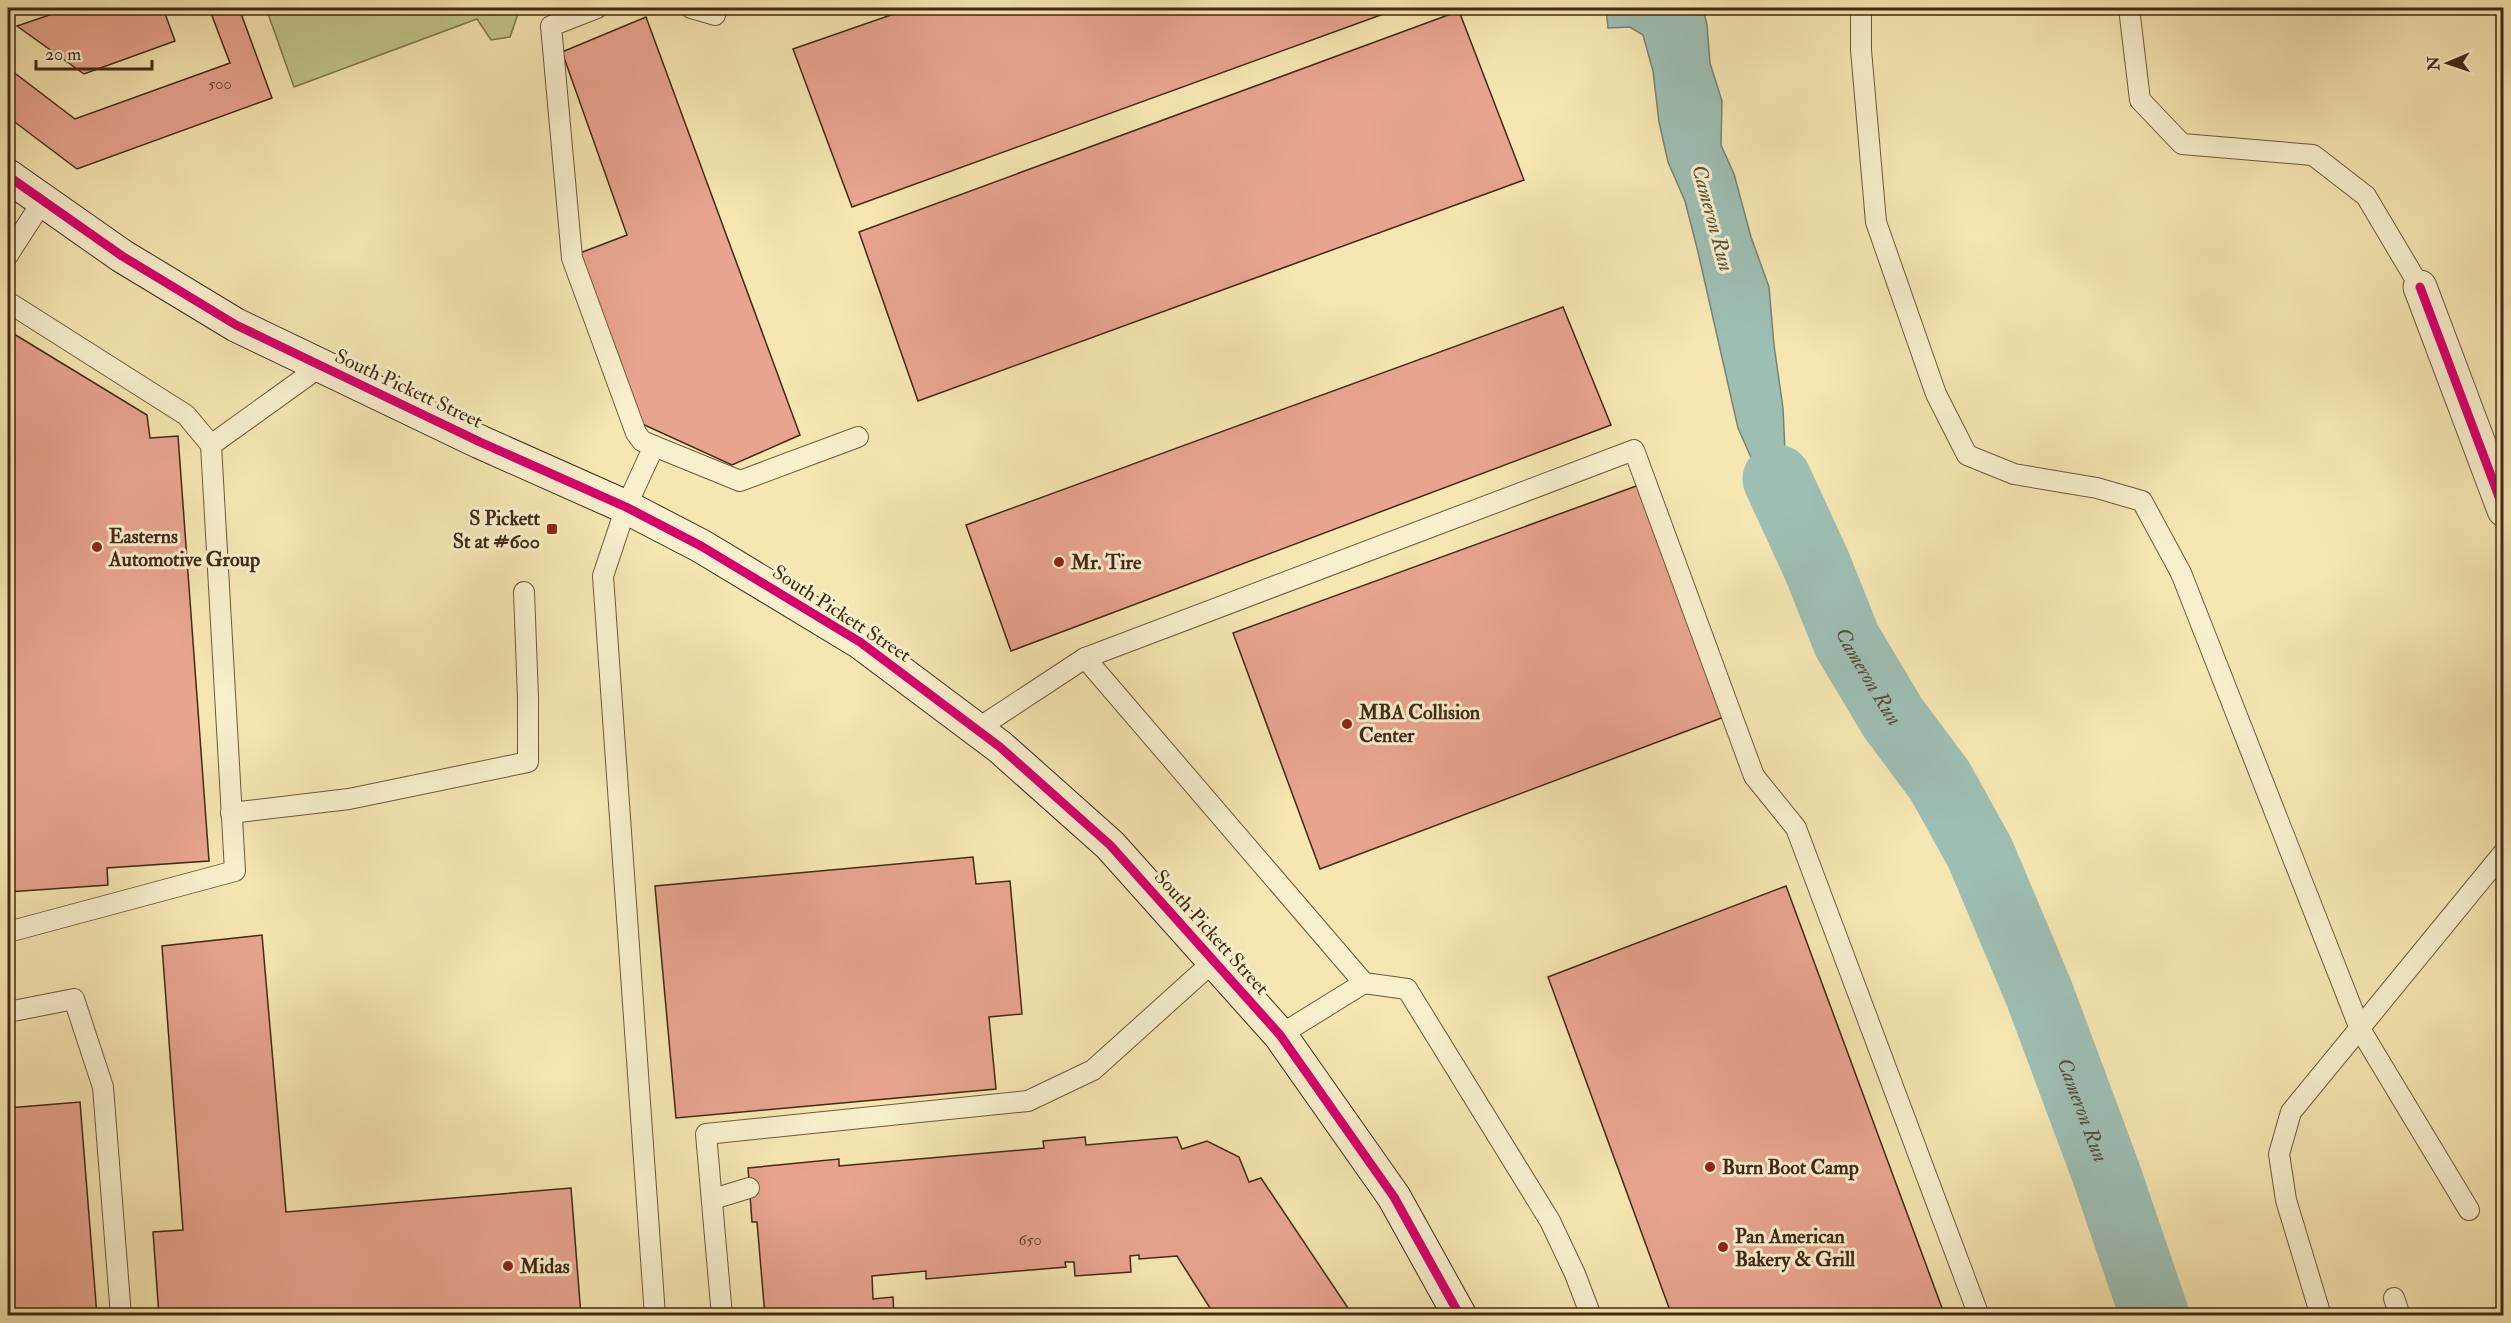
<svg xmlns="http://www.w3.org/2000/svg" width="2511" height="1323" font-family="'IM FELL Double Pica',serif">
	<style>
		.green { fill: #c0c489; stroke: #81764e; stroke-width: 1.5 }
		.water { fill: #9dbeb3; stroke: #798273; stroke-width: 1.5 }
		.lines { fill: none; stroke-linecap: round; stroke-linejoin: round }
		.river { stroke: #9dbeb3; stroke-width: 69 }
		.building { fill: #e8a48e; stroke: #422913; stroke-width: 1.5 }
		.lane-casing { stroke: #6f583b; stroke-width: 22 }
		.street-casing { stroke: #6f583b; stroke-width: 35 }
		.secondary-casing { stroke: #422913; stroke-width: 35 }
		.lane { stroke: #f8efcd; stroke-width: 20 }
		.street { stroke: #f8efcd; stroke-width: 33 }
		.secondary { stroke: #f8efcd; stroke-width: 33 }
		.cycleway-casing { stroke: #f8efcd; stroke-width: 13 }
		.cycleway { stroke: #d6006c; stroke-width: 9 }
		.poi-dot { fill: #8f2418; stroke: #f8efcd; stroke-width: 2 }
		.labels { text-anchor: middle; stroke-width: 6; stroke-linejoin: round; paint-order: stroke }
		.number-label { font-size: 16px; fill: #6c4832 }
		.street-label { font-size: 20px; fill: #422913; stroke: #f8efcd }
		.poi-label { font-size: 20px; font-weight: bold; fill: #422913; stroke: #f8efcd; text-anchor: start }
		.water-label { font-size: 21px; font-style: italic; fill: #594e3b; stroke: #f8efcd }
	</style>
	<rect width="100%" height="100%" fill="#f5e6b2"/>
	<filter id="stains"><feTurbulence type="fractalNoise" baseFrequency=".00333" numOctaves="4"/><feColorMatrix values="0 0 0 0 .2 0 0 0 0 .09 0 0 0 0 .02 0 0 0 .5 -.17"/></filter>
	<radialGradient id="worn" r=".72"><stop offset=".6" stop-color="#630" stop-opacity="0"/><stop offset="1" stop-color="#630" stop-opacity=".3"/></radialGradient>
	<path class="green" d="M266 8H520L510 37 491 40 477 19 294 87Z"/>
	<path class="water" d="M1606 8H1703L1707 25 1710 63 1722 101 1721 145 1734 174 1751 237 1769 287 1774 345 1783 408 1785 451 1789 477 1803 508 1817 566 1783 517 1757 471 1738 428 1698 252 1685 201 1668 162 1659 122 1653 71 1643 35 1630 27 1608 28Z"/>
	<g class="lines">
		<path class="river" id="s1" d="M1777 479 1817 566 1847 641 1893 718 1940 781 1980 853 2039 993 2105 1170 2155 1316"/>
	</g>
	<g class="building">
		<path d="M70 8H163L175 41 84 74 17 26Z"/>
		<path d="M209 8H239L272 98 77 169 8 117V68L75 119 230 63Z"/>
		<path d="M911 8H1400L852 207 793 49Z"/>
		<path d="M1459 11 1524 180 918 401 859 232Z"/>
		<path d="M646 17 800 435 732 465 640 423 580 253 627 235 562 52Z"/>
		<path d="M1563 307 1611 425 1011 651 966 525Z"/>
		<path d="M14 334 147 415 150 438 178 436 209 861 107 868 108 885 8 892V335Z"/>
		<path d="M1639 485 1724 717 1320 869 1233 633Z"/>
		<path d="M973 857 976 884 1010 881 1022 1014 989 1017 996 1089 676 1118 655 886Z"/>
		<path d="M1786 886 1945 1316H1672L1548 977Z"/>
		<path d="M262 935 286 1212 571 1188 581 1316H159L153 1232 183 1230 162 946Z"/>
		<path d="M80 1102 97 1316H8V1108Z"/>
		<path d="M1085 1137 1086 1145 1177 1137 1182 1149 1207 1141 1239 1157 1249 1182 1261 1178 1348 1308V1316H1215L1177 1256 1139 1259V1255L1130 1256 1131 1272 1075 1276 1074 1262H1065L1066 1267 926 1279V1271L872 1276 873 1299 893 1297 894 1316H765L757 1222H752L748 1168 839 1159V1166L1044 1148 1043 1141Z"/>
	</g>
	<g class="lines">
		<g class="lane-casing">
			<g id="lane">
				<path d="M597 8 551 26 572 258 636 433 642 441 654 446"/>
				<path d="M691 8 715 15"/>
				<path d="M1861 8V50L1876 222 1936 394 1967 455 2014 474 2097 488 2142 501 2181 573 2360 1029 2469 1210"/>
				<path d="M2129 8 2140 100 2182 144 2313 155 2366 196 2420 287"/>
				<path d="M8 255 42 202"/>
				<path d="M8 302 186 415 211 445 235 871 8 932"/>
				<path d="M211 445 321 366"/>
				<path d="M1085 658 1364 983 1407 989 1550 1221 1575 1274 1591 1316"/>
				<path d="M977 729 1085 658 1634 450 1754 776 1796 828 1979 1316"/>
				<path d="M231 813 349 799 528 762V698L524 592"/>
				<path d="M8 1012 74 999 103 1087 121 1316"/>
				<path d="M1280 1035 1364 983"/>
				<path d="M713 1199 749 1188"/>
				<path d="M2394 1298 2400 1316"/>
				<path d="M655 1316 603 576 626 507 654 446 740 481 858 437"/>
				<path d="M722 1316 706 1134 1028 1101 1093 1070 1214 961"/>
				<path d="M2321 1316 2286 1200 2279 1154 2291 1112 2504 852"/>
			</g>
		</g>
		<g class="street-casing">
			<path id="street" d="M2420 287 2504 510"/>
		</g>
		<g class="secondary-casing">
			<path id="secondary" d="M8 176 122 256 236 325 480 442 626 507 701 546 860 642 1000 747 1110 845 1280 1035 1394 1197 1460 1316"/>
		</g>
		<use href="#lane" class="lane"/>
		<use href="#street" class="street"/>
		<use href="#secondary" class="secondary"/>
		<g class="cycleway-casing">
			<g id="cycleway">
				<path d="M8 176 122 256 236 325 480 442 626 507 701 546 860 642 1000 747 1110 845 1280 1035 1394 1197 1460 1316"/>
				<path d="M2420 287 2504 510"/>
			</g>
		</g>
		<use href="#cycleway" class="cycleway"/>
	</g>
	<g class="poi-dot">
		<rect x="546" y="523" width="12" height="12" rx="3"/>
		<circle cx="97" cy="547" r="6"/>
		<circle cx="1059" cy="562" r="6"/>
		<circle cx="1347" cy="724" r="6"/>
		<circle cx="1710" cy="1167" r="6"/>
		<circle cx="1723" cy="1247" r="6"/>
		<circle cx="508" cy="1266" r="6"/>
	</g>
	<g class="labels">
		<g class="number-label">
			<text x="220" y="89">500</text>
			<text x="1030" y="1245">650</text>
		</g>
		<g class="street-label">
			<text transform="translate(409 388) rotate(25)" y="7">South Pickett Street</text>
			<text transform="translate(842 613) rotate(33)" y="7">South Pickett Street</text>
			<text transform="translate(1212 932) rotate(48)" y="7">South Pickett Street</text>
		</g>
		<g class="poi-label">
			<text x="540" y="525" text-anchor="end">S Pickett<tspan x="540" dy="23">St at #600</tspan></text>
			<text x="109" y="543">Easterns<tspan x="109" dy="23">Automotive Group</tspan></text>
			<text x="1071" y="569">Mr. Tire</text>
			<text x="1359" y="719">MBA Collision<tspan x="1359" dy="23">Center</tspan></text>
			<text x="1722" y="1174">Burn Boot Camp</text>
			<text x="1735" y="1243">Pan American<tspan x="1735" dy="23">Bakery &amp; Grill</tspan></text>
			<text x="520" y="1273">Midas</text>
		</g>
		<g class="water-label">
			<text transform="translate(1713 218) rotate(75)" y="7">Cameron Run</text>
			<text dy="7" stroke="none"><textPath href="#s1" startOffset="218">Cameron Run</textPath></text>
			<text dy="7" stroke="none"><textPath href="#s1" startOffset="704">Cameron Run</textPath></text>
		</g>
	</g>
	<rect width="2511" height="1323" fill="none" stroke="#f5e6b2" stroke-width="30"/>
	<rect x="9" y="9" width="2493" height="1305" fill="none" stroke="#422913" stroke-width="3"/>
	<rect x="15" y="15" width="2481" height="1293" fill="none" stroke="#422913" stroke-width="1.5"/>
	<g transform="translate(2448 63) rotate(268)" stroke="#f8efcd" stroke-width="4.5" paint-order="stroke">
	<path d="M0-4.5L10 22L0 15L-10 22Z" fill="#422913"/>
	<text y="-9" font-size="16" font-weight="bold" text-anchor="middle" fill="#422913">N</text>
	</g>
	<path d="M36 60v9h116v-9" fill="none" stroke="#422913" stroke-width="3"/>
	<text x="45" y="60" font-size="18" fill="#422913" stroke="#f8efcd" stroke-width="4.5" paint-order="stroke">20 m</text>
	<rect width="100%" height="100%" filter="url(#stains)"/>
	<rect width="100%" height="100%" fill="url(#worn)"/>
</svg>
